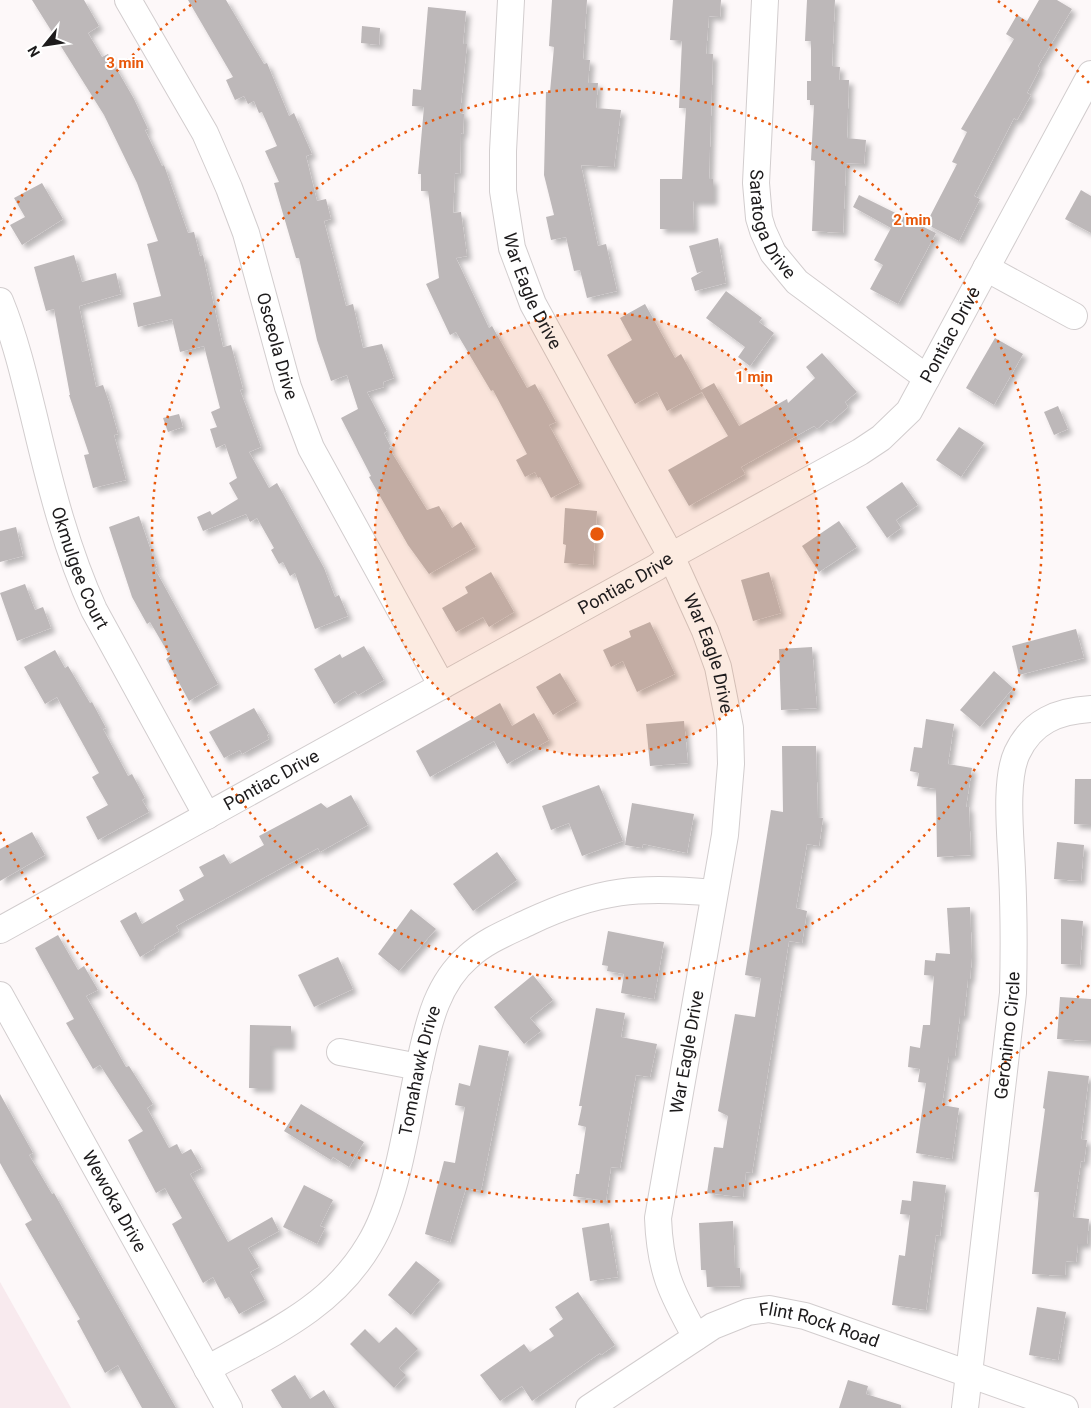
<svg xmlns="http://www.w3.org/2000/svg" width="1091" height="1408" font-family="Roboto,sans-serif">
	<style>
		.built { fill: #f8eaee }
		.building { fill: #bdb8b9; filter: url(#shadow) }
		.lines { fill: none; stroke-linecap: round; stroke-linejoin: round }
		.minor-casing { stroke: #d2cdce; stroke-width: 28 }
		.minor { stroke: #fff; stroke-width: 26 }
		.ring { fill: none; stroke: #e8590c; stroke-width: 2.5; stroke-dasharray: 2.5 5 }
		.labels { text-anchor: middle; stroke-width: 4; stroke-linejoin: round; paint-order: stroke }
		.street-label { font-size: 18px; fill: #1d1b1c; stroke: #fff }
		.centre { fill: #e8590c; stroke: #fff; stroke-width: 2.5 }
		.ring-label { font-size: 15px; text-anchor: middle; font-weight: bold; fill: #e8590c; stroke: #fff; stroke-width: 4; stroke-linejoin: round; paint-order: stroke }
	</style>
	<defs>
		<filter id="shadow"><feDropShadow dx="4.5" dy="4.5" stdDeviation="2.5" flood-color="#0004"/></filter>
	</defs>
	<rect width="100%" height="100%" fill="#fdf8f9"/>
	<path class="built" d="M0 1282 71 1408H0Z"/>
	<g class="building">
		<path d="M32 0H84L99 26 88 33 102 57 108 54 134 99 148 129 145 130 162 166 164 165 188 233 194 232 200 256 203 255 223 347 231 345 243 389 240 390 261 447 249 452 269 488 277 483 324 568 335 597 339 595 348 616 315 629 295 573 290 576 283 562 279 564 271 550 274 548 257 518 250 522 246 514 203 531 197 517 210 511 212 515 238 499 229 483 237 478 225 444 216 448 210 429 217 427 211 412 220 408 204 346 180 352 172 319 138 327 133 303 161 296 147 244 158 241 137 183 104 115Z"/>
		<path d="M188 0H226L264 64 267 63 289 116 294 113 312 154 306 156 317 201 326 199 331 219 324 221 346 306 353 304 363 348 382 344 394 378 383 382 384 387 367 392 387 431 384 433 391 447 389 448 427 510 439 506 452 528 461 522 476 547 429 574 408 545 369 477 371 476 341 418 358 409 347 375 331 381 317 340 299 258H296L274 183 279 182 265 151 277 146 262 112 259 113 254 101 248 104 244 96 235 100 226 80 233 77Z"/>
		<path d="M552 0H587L583 59 590 60 588 83H598L596 108 621 110 614 167 581 165 598 246 606 244 617 291 587 298 580 270 574 271 566 237 551 240 546 217 554 215 544 175 546 92H550L554 47 549 46Z"/>
		<path d="M673 0H721L720 17 709 16 706 54H713L709 179H713V201H693L694 229H660V179H682L686 108H679L682 41 670 40Z"/>
		<path d="M807 0H835L832 66 840 67 839 80H849L847 138 866 140 864 164 846 163 843 233 812 231 815 161 811 160 814 105H810V100H807V81H811V41H805Z"/>
		<path d="M1039 0H1057L1072 9 1038 66 1040 68 1027 93 1031 95 1017 120 1014 118 974 196 980 199 959 241 926 224 957 164 952 162 967 132 961 129 1014 39 1006 34 1017 15 1027 21Z"/>
		<path d="M428 7 466 11 463 44H467L460 113 464 114 463 134 461 133 460 174 455 173 453 213 461 212 467 256 456 258 489 328 492 326 527 388 535 384 556 422 549 425 580 483 551 498 540 477 538 478 535 472 525 477 516 460 527 454 493 390 491 391 456 332 450 335 426 284 439 278 428 191H421V174H418L424 107 412 106 413 89 421 90Z"/>
		<path d="M362 26 380 28 379 45 361 43Z"/>
		<path d="M42 183 63 219 22 245 10 225 25 217 14 198Z"/>
		<path d="M1081 190 1091 196V233L1065 219Z"/>
		<path d="M859 195 936 233 898 304 870 289 883 265 874 260 891 228 853 207Z"/>
		<path d="M718 238 726 283 695 291 691 278 703 271 697 273 689 246Z"/>
		<path d="M74 255 82 282 116 273 121 294 79 306 96 387 103 385 109 402 118 434 114 435 126 480 93 488 84 455 89 454 69 395H70L54 309 46 311 34 267Z"/>
		<path d="M726 291 762 318 759 322 774 333 750 366 738 357 745 347 706 318Z"/>
		<path d="M645 304 675 358 681 354 701 390 714 383 739 426 787 399 788 403 815 378 806 367 822 353 857 392 845 402 848 407 830 423 827 420 817 429 814 426 741 467 745 474 689 506 668 470 728 436 702 392 667 411 657 392 635 404 607 355 632 340 620 318Z"/>
		<path d="M995 338 1023 354 994 405 966 388Z"/>
		<path d="M1058 406 1068 429 1054 435 1044 412Z"/>
		<path d="M179 414 183 427 168 432 163 418Z"/>
		<path d="M959 427 984 443 961 477 936 460Z"/>
		<path d="M902 482 918 505 896 520 901 528 887 538 866 507Z"/>
		<path d="M565 508 597 511 593 565 564 563 566 545 563 544Z"/>
		<path d="M139 516 157 568 155 569 218 684 189 701 166 659 170 656 150 622 147 624 132 597 109 527Z"/>
		<path d="M839 521 857 547 819 572 802 546Z"/>
		<path d="M16 527 23 556 0 562V531Z"/>
		<path d="M491 572 514 612 489 627 483 617 456 632 442 608 468 593 465 587Z"/>
		<path d="M769 572 781 613 753 621 741 580Z"/>
		<path d="M25 584 35 610 43 607 51 628 17 641 0 593Z"/>
		<path d="M650 622 675 674 637 692 623 661 611 667 603 650 631 637 629 631Z"/>
		<path d="M1076 629 1084 658 1019 675 1012 646Z"/>
		<path d="M364 646 384 680 358 695 355 691 334 704 314 669 340 654 342 658Z"/>
		<path d="M812 647 817 708 781 710 779 649Z"/>
		<path d="M55 650 65 668 68 666 90 703 92 702 106 728 103 729 128 776 132 774 145 798 142 800 149 812 98 840 86 817 108 805 92 777 99 773 57 697 45 704 24 667Z"/>
		<path d="M994 671 1013 688 980 727 960 710Z"/>
		<path d="M560 673 577 701 553 715 536 687Z"/>
		<path d="M500 703 512 726 534 713 549 740 507 764 494 741 430 777 416 751Z"/>
		<path d="M254 708 269 734 267 735 269 739 242 754 240 750 224 758 209 732Z"/>
		<path d="M926 719 954 724 948 764 972 768 966 807H969L971 855 937 857 936 789 917 786 919 773 910 771 914 747 922 748Z"/>
		<path d="M684 721 688 763 650 766 646 724Z"/>
		<path d="M782 746H816L818 817 823 818 819 846 807 844 796 908 807 911 802 943 789 941 752 1173 746 1172 743 1197 732 1196 707 1193 714 1147 723 1148 728 1116 718 1111 735 1014 755 1017 761 978 745 975 771 810 783 812Z"/>
		<path d="M1075 779H1091V825L1074 824Z"/>
		<path d="M599 785 623 841 582 856 569 823 551 830 542 806Z"/>
		<path d="M351 795 368 825 320 852 318 848 176 926 179 931 154 946 155 948 140 957 120 921 136 912 142 924 184 900 179 890 204 876 199 867 224 854 230 864 264 845 259 836 321 803 327 808Z"/>
		<path d="M632 803 694 814 687 853 643 844 642 848 625 845Z"/>
		<path d="M32 832 45 855 0 881V849Z"/>
		<path d="M1057 842 1084 845 1081 881 1054 879Z"/>
		<path d="M497 852 517 880 473 911 453 884Z"/>
		<path d="M970 907 972 957 970 979H968L964 1016H960L955 1056H949L942 1105 959 1108 952 1159 916 1153 926 1083 918 1082 920 1069 908 1067 910 1046 920 1048 923 1025H930L934 976 924 975 925 960 935 961 936 953 950 954 947 908Z"/>
		<path d="M411 909 436 929 399 971 378 954Z"/>
		<path d="M1061 919 1083 921 1080 965 1061 964Z"/>
		<path d="M608 931 664 942 654 999 621 993 624 974 607 971 608 966 602 965Z"/>
		<path d="M58 935 78 970 84 966 98 990 86 996 126 1067 129 1066 153 1104 147 1108 169 1148 177 1144 182 1154 191 1149 202 1168 190 1174 228 1242 272 1217 279 1231 248 1248 259 1267 250 1272 265 1300 239 1314 229 1297 225 1299 213 1277 203 1283 172 1224 182 1218 165 1188 156 1193 128 1140 143 1131 100 1065 93 1069 66 1023 74 1019 35 948Z"/>
		<path d="M338 957 353 989 314 1007 298 975Z"/>
		<path d="M533 975 553 1000 530 1018 541 1031 524 1044 494 1007Z"/>
		<path d="M1060 997 1091 999V1041L1057 1039Z"/>
		<path d="M596 1008 625 1013 621 1037 657 1044 650 1077 636 1075 620 1168 611 1167 606 1201 573 1196 576 1174H579L586 1127 578 1125 582 1106H579Z"/>
		<path d="M250 1025 291 1026V1046H270V1088H249Z"/>
		<path d="M479 1045 509 1051 481 1191 466 1188 450 1242 425 1234 444 1161 455 1163 465 1107 455 1105 459 1083 470 1086Z"/>
		<path d="M1048 1071 1089 1076 1081 1139 1087 1140 1084 1162 1081 1161 1073 1217 1089 1219 1087 1244H1078L1076 1262 1066 1261 1065 1276 1032 1274 1039 1192H1034L1045 1109 1043 1108Z"/>
		<path d="M0 1094 33 1153 29 1155 52 1194 54 1193 176 1408H142L118 1365 105 1373 77 1321 80 1319 25 1224 32 1220 0 1163Z"/>
		<path d="M301 1104 364 1142 349 1167 333 1157 331 1160 284 1131Z"/>
		<path d="M913 1181 946 1185 940 1236 936 1235 926 1310 892 1305 899 1255 905 1256 910 1215 900 1214 902 1200 911 1201Z"/>
		<path d="M304 1185 333 1200 320 1226 325 1228 317 1244 283 1227Z"/>
		<path d="M733 1221 735 1268H740L741 1286 707 1287 706 1270H701L699 1223Z"/>
		<path d="M609 1223 618 1277 590 1281 582 1228Z"/>
		<path d="M416 1261 440 1280 411 1315 388 1295Z"/>
		<path d="M578 1292 615 1345 601 1355 600 1353 532 1401 522 1386 500 1401 480 1375 524 1344 530 1352 554 1336 549 1329 563 1319 555 1307Z"/>
		<path d="M1037 1307 1066 1312 1058 1360 1029 1355Z"/>
		<path d="M396 1327 418 1349 399 1368 406 1375 394 1388 350 1344 365 1329 379 1343Z"/>
		<path d="M295 1375 310 1399 324 1390 335 1408H282L271 1390Z"/>
		<path d="M848 1380 868 1386 866 1394 901 1405V1408H839Z"/>
	</g>
	<g class="lines">
		<g class="minor-casing">
			<g id="minor">
				<path id="s1" d="M128 0 205 133 229 188 246 233 288 387 311 448 442 686"/>
				<path id="s2" d="M511 0 503 151V191L512 248 533 304 671 556 705 631 718 667 730 728 731 764 725 835 658 1218C660 1270 671 1292 696 1337"/>
				<path id="s3" d="M765 0 756 183 759 218 763 231 773 253 797 282 927 378"/>
				<path d="M986 268 1074 316"/>
				<path id="s4" d="M0 301C16 340 26 384 36 425 51 488 67 551 94 610L207 816"/>
				<path id="s5" d="M0 930 657 567 671 556 860 452 881 438 909 411 1091 74"/>
				<path id="s6" d="M0 995 229 1408"/>
				<path d="M340 1052 419 1067"/>
				<path id="s7" d="M207 1369C270 1334 331 1309 369 1245 400 1194 407 1116 421 1057 429 1021 438 983 468 957 485 941 508 932 529 922 599 889 639 886 714 893"/>
				<path id="s8" d="M589 1408 713 1326 748 1312 769 1309 805 1316 1065 1408"/>
				<path id="s9" d="M965 1408 1013 993C1014 952 1014 912 1012 871 1011 839 1004 781 1017 753 1032 721 1058 711 1091 709"/>
			</g>
		</g>
		<use href="#minor" class="minor"/>
	</g>
	<circle cx="597" cy="534" r="222" fill="#e8590c" fill-opacity=".12"/>
	<g class="ring">
		<circle cx="597" cy="534" r="222"/>
		<circle cx="597" cy="534" r="445"/>
		<path d="M1089 985A667 667 0 0 1 0 832M0 236A667 667 0 0 1 196 1M998 1A667 667 0 0 1 1089 83"/>
	</g>
	<g class="labels">
		<g class="street-label">
			<text dy="6" stroke="none"><textPath href="#s3" startOffset="228">Saratoga Drive</textPath></text>
			<text dy="6" stroke="none"><textPath href="#s2" startOffset="296">War Eagle Drive</textPath></text>
			<text dy="6" stroke="none"><textPath href="#s5" startOffset="1135">Pontiac Drive</textPath></text>
			<text dy="6" stroke="none"><textPath href="#s1" startOffset="379">Osceola Drive</textPath></text>
			<text dy="6" stroke="none"><textPath href="#s4" startOffset="279">Okmulgee Court</textPath></text>
			<text dy="6" stroke="none"><textPath href="#s5" startOffset="715">Pontiac Drive</textPath></text>
			<text dy="6" stroke="none"><textPath href="#s2" startOffset="701">War Eagle Drive</textPath></text>
			<text dy="6" stroke="none"><textPath href="#s5" startOffset="310">Pontiac Drive</textPath></text>
			<text dy="6" stroke="none"><textPath href="#s9" startOffset="375">Geronimo Circle</textPath></text>
			<text transform="translate(687 1052) rotate(-80)" y="6">War Eagle Drive</text>
			<text dy="6" stroke="none"><textPath href="#s7" startOffset="389">Tomahawk Drive</textPath></text>
			<text dy="6" stroke="none"><textPath href="#s6" startOffset="236">Wewoka Drive</textPath></text>
			<text dy="6" stroke="none"><textPath href="#s8" startOffset="260">Flint Rock Road</textPath></text>
		</g>
	</g>
	<circle cx="597" cy="534" r="8" class="centre"/>
	<g class="ring-label">
		<text x="125" y="68">3 min</text>
		<text x="912" y="225">2 min</text>
		<text x="754" y="382">1 min</text>
	</g>
	<g transform="translate(45 45) rotate(240)" stroke="#ffffff" stroke-width="4" paint-order="stroke">
	<path d="M0-4L9 19L0 12L-9 19Z" fill="#1d1b1c"/>
	<text y="-8" font-size="14" font-weight="bold" text-anchor="middle" fill="#1d1b1c">N</text>
	</g>
</svg>
